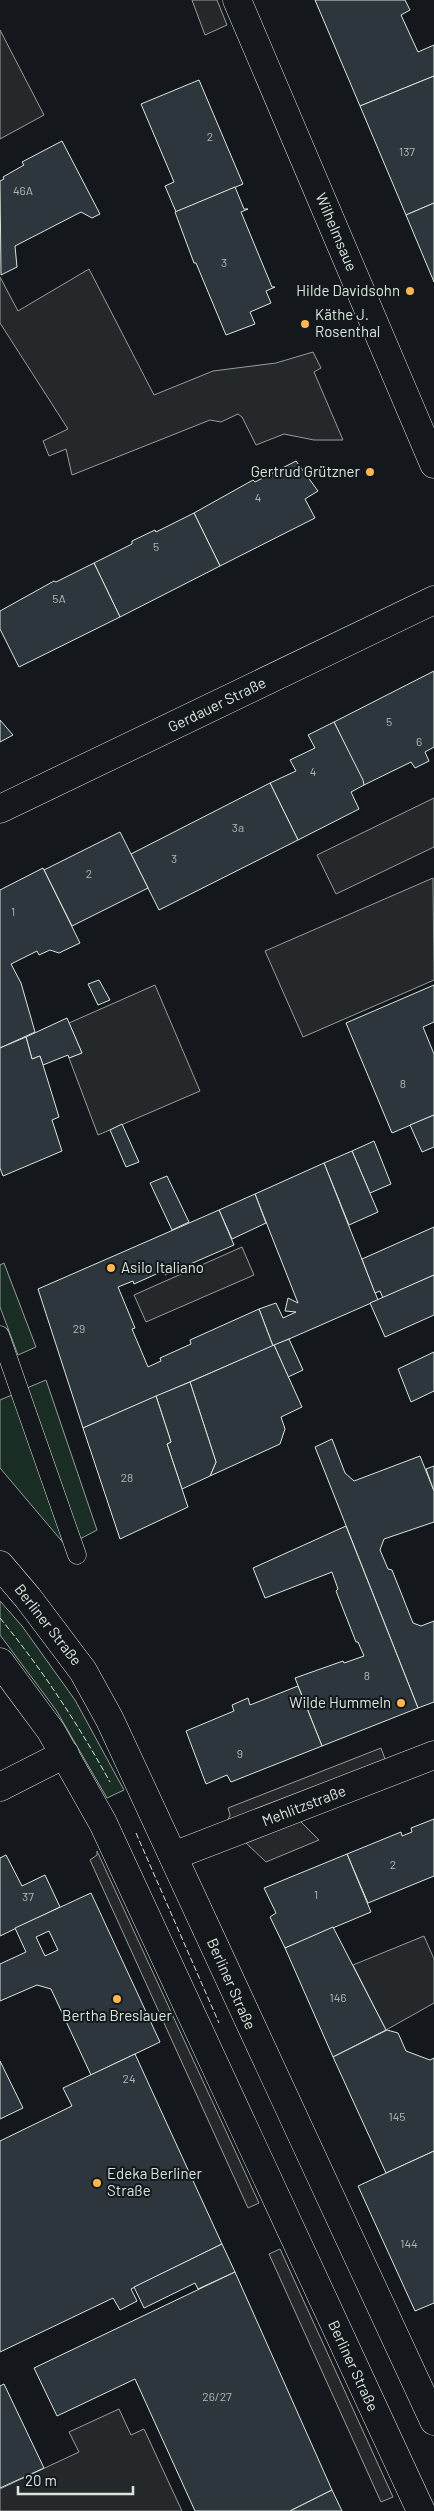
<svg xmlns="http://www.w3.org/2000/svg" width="434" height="2511" font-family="Barlow,sans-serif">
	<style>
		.green { fill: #1a2d24; stroke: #939e99 }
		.parking { fill: #24282b; stroke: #939e99 }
		.building { fill: #2c363c; stroke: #d8e6dc; fill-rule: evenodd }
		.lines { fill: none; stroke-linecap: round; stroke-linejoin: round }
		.service-casing { stroke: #d8e6dc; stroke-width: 19 }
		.minor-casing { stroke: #d8e6dc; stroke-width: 29 }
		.secondary-casing { stroke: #d8e6dc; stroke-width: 29 }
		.service { stroke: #14181c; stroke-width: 18 }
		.minor { stroke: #14181c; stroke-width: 28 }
		.secondary { stroke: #14181c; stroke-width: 28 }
		.fence { stroke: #d8e6dc; stroke-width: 1; stroke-dasharray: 6 2.5; stroke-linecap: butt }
		.poi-dot { fill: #ffb74d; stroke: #14181c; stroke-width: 2 }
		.labels { text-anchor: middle; stroke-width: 4; stroke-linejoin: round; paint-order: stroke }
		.number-label { font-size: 12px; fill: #adbab4 }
		.street-label { font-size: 15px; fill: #d8e6dc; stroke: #14181c }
		.poi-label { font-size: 15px; fill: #d8e6dc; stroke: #14181c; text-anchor: end }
	</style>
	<rect width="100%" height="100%" fill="#14181c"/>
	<g class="green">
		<path d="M4 1263 36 1347 18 1355 0 1307V1265Z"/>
		<path d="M46 1380 97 1530 80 1539 27 1388Z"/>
		<path d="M12 1395 66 1546 0 1468V1400Z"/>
		<path d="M0 1601 22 1626 75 1700 124 1790 107 1798 56 1710 0 1635Z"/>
	</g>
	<g class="parking">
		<path d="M192 0H217L227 25 205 35Z"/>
		<path d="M0 30 44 115 0 139Z"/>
		<path d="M89 269 154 395 213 371 276 363 313 352 321 368 314 372 343 440H314L284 434 256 445 242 417 238 414 221 422 210 420 72 475 66 449 49 456 43 441 68 429 0 323V277L18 311Z"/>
		<path d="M434 798V847L336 894 317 855Z"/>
		<path d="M433 878 434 980 303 1037 265 951Z"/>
		<path d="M155 985 200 1091 98 1135 69 1058 82 1053 69 1023Z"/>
		<path d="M242 1247 254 1275 146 1322 134 1295Z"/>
		<path d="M381 1748 385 1759 227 1822 230 1815 228 1808Z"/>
		<path d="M300 1821 319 1840 266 1862 246 1843Z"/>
		<path d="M97 1851 259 2203 248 2208 90 1860 97 1855Z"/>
		<path d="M424 1936 434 1959V2003L386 2030 353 1965Z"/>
		<path d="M280 2249 393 2497 381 2502 269 2254Z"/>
		<path d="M119 2409 131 2435 144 2429 182 2511H0V2489L79 2452 69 2432Z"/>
	</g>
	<g class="building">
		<path d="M315 0H405L410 10 401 15 418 52 434 45V76L360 106Z"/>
		<path d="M434 76V203L406 215 360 106Z"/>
		<path d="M199 80 243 184 176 212 165 186 174 182 141 104Z"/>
		<path d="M62 141 100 214 92 218 81 212 15 246 17 267 1 275 0 181 4 179 3 177 24 165 22 162Z"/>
		<path d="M235 187 244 209H248L241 212 272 287H275L266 291 271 303 250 312 255 324 226 335 196 263H194L175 212Z"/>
		<path d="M434 203V282L406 215Z"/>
		<path d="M296 461 318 491 305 499 315 518 220 566 194 513 253 480 255 482Z"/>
		<path d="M194 513 220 566 120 617 94 563 132 544V541L155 530 156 532Z"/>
		<path d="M94 563 120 617 19 667 0 629V611L54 581 56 582Z"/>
		<path d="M434 671V747L425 752 429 761 415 768 411 762 364 785 334 722Z"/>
		<path d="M0 720 13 735 0 742Z"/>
		<path d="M334 722 363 780 364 785 351 792 359 809 298 840 270 783 296 771 290 760 315 748 308 735Z"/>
		<path d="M270 783 298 840 159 910 131 854Z"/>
		<path d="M120 832 148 888 72 926 44 870Z"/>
		<path d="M43 868 80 943 59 953 50 950 39 955 37 951 11 964 21 983 35 1032 0 1048V890Z"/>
		<path d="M99 980 110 1000 98 1005 88 984Z"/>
		<path d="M434 985V1022L423 1027 434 1054V1115L392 1133 346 1023Z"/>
		<path d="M67 1018 82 1053 69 1058 68 1055 43 1065 40 1056 32 1059 26 1037Z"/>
		<path d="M26 1037 32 1059 40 1056 43 1065 59 1117 52 1120 62 1151 3 1176 0 1168V1048Z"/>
		<path d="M434 1115V1147L422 1152 410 1125Z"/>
		<path d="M122 1124 139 1162 126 1167 110 1130Z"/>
		<path d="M374 1141 391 1184 370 1193 352 1151Z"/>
		<path d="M352 1151 378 1212 349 1225 324 1163Z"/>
		<path d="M324 1163 378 1300 273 1346 259 1309 276 1303 283 1318 296 1312 285 1311 288 1298 298 1303 255 1194Z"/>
		<path d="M167 1176 189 1222 172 1230 150 1183Z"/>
		<path d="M255 1194 266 1223 232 1239 219 1210Z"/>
		<path d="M219 1210 234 1245 165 1275 163 1271 134 1284 133 1281 118 1287 135 1328 132 1329 148 1367 161 1361 160 1358 191 1344 190 1340 259 1309 273 1346 83 1428 38 1289Z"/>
		<path d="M434 1227V1275L383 1298 380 1291 375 1293 362 1259Z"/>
		<path d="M434 1275V1315L385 1337 370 1303Z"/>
		<path d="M289 1339 303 1370 288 1377 274 1345Z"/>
		<path d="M274 1345 302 1407 281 1417 285 1429 280 1444 210 1476 216 1462 190 1382Z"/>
		<path d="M434 1352V1391L411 1402 398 1369Z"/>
		<path d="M190 1382 216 1462 210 1476 182 1489 167 1444 171 1442 156 1396Z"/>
		<path d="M156 1396 171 1442 167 1444 188 1507 120 1539 83 1428Z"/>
		<path d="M332 1439 345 1473 354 1481 420 1456 434 1491V1522L384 1539 380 1550 388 1569 392 1570 413 1623 421 1626 434 1621V1702L418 1708 315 1447Z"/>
		<path d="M434 1466V1491L426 1469Z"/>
		<path d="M346 1526 418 1708 322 1746 295 1678 343 1661 344 1663 364 1656 358 1642H356L336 1591 338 1589 332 1572 265 1598 253 1568Z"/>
		<path d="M298 1686 322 1746 231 1782 227 1775 206 1784 186 1731 234 1711 232 1705 248 1698 250 1705Z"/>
		<path d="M434 1819V1876L368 1903 347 1854 401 1832 402 1836 412 1832 411 1828Z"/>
		<path d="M347 1854 371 1912 285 1948 270 1917 276 1913 264 1888Z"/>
		<path d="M6 1855 22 1886 45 1875 60 1907 0 1936V1858Z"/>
		<path d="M91 1893 160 2042 91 2075 51 1989 37 1985 0 2001V1964L26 1952 15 1928ZM49 1931 58 1950 45 1956 36 1937Z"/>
		<path d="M333 1927 386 2030 333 2057 285 1948Z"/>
		<path d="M387 2030 398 2033 406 2051 430 2060 434 2058V2151L386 2173 333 2057Z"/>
		<path d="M135 2054 222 2244 131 2289 137 2301 120 2310 113 2298 0 2352V2141L72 2106 63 2088Z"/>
		<path d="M0 2061 23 2108 0 2119Z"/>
		<path d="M434 2151V2303L415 2311 358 2186Z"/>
		<path d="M222 2244 235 2272 198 2289 195 2283 144 2308 134 2287Z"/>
		<path d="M235 2272 332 2490 290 2511H195L135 2379 57 2416 34 2368Z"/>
		<path d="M4 2384 44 2468 0 2488V2386Z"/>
		<path d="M332 2490 342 2511H290Z"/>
	</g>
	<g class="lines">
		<g class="service-casing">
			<path id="service" d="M0 1335 77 1555"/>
		</g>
		<g class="minor-casing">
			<g id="minor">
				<path d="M237 0 434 464"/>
				<path d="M0 809 434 600"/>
				<path d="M0 1787 65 1754"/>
				<path d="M173 1856 434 1755"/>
			</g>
		</g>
		<g class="secondary-casing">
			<g id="secondary">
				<path d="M0 1565 28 1598 83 1671 110 1720 434 2421"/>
				<path d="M0 1662 51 1731 103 1823 421 2511"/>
			</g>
		</g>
		<use href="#service" class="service"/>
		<use href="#minor" class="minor"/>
		<use href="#secondary" class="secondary"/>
		<g class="fence">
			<path d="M0 1618C42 1669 78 1724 110 1782"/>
			<path d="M136 1833 219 2023"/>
		</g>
	</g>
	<g class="poi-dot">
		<circle cx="410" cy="291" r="5"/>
		<circle cx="305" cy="324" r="5"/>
		<circle cx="370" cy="472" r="5"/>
		<circle cx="111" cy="1268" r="5"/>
		<circle cx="401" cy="1703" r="5"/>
		<circle cx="117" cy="1999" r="5"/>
		<circle cx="97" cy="2183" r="5"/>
	</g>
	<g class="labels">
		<g class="number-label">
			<text x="210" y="141">2</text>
			<text x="407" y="156">137</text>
			<text x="23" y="195">46A</text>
			<text x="224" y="267">3</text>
			<text x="258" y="502">4</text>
			<text x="156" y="551">5</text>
			<text x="59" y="603">5A</text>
			<text x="389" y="726">5</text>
			<text x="419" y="746">6</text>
			<text x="313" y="776">4</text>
			<text x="238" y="832">3a</text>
			<text x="174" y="863">3</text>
			<text x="89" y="878">2</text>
			<text x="13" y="916">1</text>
			<text x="403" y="1088">8</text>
			<text x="79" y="1333">29</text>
			<text x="127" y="1482">28</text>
			<text x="367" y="1680">8</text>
			<text x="240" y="1758">9</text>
			<text x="393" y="1869">2</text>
			<text x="316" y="1899">1</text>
			<text x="28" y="1901">37</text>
			<text x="338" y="2002">146</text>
			<text x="129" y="2083">24</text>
			<text x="397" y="2121">145</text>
			<text x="409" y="2248">144</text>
			<text x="217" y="2401">26/27</text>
		</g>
		<g class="street-label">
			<text transform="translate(336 232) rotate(67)" y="5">Wilhelmsaue</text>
			<text transform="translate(217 705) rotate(-26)" y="5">Gerdauer Straße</text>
			<text transform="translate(48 1625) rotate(52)" y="5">Berliner Straße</text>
			<text transform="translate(304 1806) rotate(-21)" y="5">Mehlitzstraße</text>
			<text transform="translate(231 1984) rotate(66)" y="5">Berliner Straße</text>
			<text transform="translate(353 2366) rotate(65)" y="5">Berliner Straße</text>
		</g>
		<g class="poi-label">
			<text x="400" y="296">Hilde Davidsohn</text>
			<text x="315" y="320" text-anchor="start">Käthe J.<tspan x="315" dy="17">Rosenthal</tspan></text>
			<text x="360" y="477">Gertrud Grützner</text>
			<text x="121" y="1273" text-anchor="start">Asilo Italiano</text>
			<text x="391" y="1708">Wilde Hummeln</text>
			<text x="117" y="2021" text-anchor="middle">Bertha Breslauer</text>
			<text x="107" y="2179" text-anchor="start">Edeka Berliner<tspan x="107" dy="17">Straße</tspan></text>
		</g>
	</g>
	<path d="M18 2486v8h115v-8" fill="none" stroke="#d8e6dc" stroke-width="2.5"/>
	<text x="25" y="2486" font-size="15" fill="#d8e6dc" stroke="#14181c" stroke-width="4" paint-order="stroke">20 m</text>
</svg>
